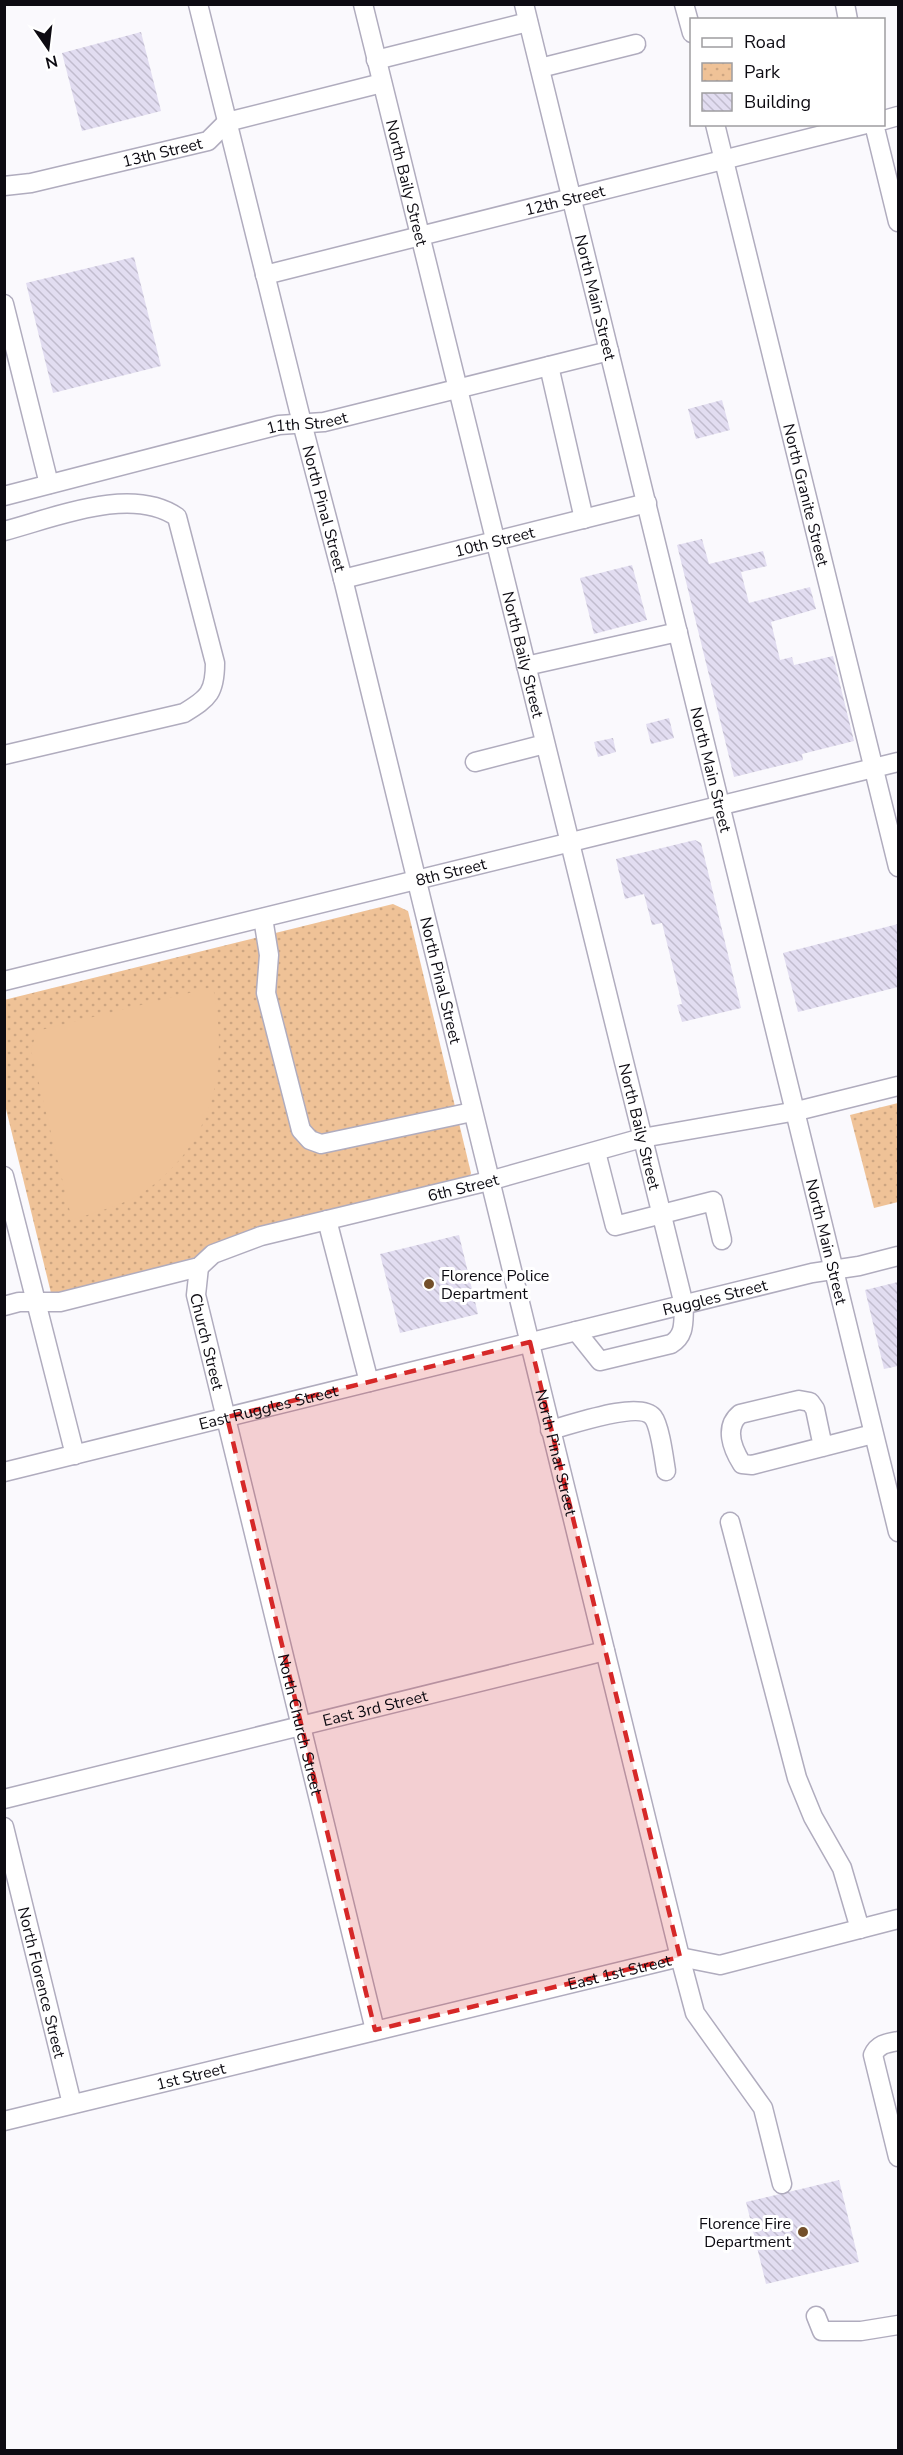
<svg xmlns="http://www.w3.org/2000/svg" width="903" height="2455" font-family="'Nunito Sans',sans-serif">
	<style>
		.park { fill: url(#park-dots) }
		.garden { fill: #efc297 }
		.building { fill: url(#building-back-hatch) }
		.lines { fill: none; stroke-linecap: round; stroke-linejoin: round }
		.minor-casing { stroke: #b0acbe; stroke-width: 21 }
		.minor { stroke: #fff; stroke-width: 18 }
		.marked { fill: #d62828; fill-opacity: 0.2; stroke: #d62828; stroke-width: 4.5; stroke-dasharray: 12 8; stroke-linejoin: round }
		.poi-dot { fill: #734f2a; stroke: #fff; stroke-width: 2 }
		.labels { text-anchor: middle; stroke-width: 6; stroke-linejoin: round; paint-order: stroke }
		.street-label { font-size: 16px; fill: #0d0b12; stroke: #fff }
		.poi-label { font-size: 16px; fill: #0d0b12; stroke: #fff; text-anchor: start }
	</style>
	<defs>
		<pattern id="park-dots" width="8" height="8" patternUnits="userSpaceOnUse" patternTransform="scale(1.5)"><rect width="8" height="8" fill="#efc297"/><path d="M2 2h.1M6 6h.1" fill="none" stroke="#cca581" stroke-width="1.8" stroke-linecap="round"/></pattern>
		<pattern id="building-back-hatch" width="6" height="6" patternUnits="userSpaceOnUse" patternTransform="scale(1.5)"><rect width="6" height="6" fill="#e2ddf1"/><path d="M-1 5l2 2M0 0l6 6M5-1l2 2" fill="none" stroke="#c1bcce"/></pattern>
	</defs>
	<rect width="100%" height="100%" fill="#faf9fd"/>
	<g class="park">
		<path d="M393 904 408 911 471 1173 468 1182 52 1297 5 1105 4 1000Z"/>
		<path d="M898 1103V1202L874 1208 850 1115Z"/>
	</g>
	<path class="garden" d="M213 987C228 1063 217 1136 152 1186 129 1204 99 1211 72 1220L31 1050 37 1031Z"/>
	<g class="building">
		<path d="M141 32 161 111 82 131 62 53Z"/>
		<path d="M134 257 161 366 53 393 26 283Z"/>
		<path d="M722 400 730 430 696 439 688 409Z"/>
		<path d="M702 539 709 564 763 551 767 566 741 572 749 603 810 587 816 609 771 622 780 660 792 657 794 665 833 656 854 741 802 754 803 760 734 777 677 545Z"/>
		<path d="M632 565 647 620 594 634 580 578Z"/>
		<path d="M669 718 674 738 651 744 646 724Z"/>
		<path d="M613 738 616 752 598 757 594 742Z"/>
		<path d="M695 840 701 843 741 1008 682 1022 677 1005 682 1004 662 923 652 925 644 894 625 899 616 859Z"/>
		<path d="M898 924V987L798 1012 783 953Z"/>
		<path d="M459 1235 478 1314 400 1333 380 1254Z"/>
		<path d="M898 1282V1366L884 1369 865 1290Z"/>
		<path d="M839 2180 859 2262 766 2284 746 2202Z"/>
	</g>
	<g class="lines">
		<g class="minor-casing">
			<g id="minor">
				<path id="s1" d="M198 4 302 423 343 579 680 1957 695 2013 763 2108 782 2184"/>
				<path id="s2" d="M363 4 684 1305C683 1321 686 1335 671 1344L600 1361 576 1331"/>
				<path id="s3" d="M524 4 898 1532"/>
				<path d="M684 4 692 33"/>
				<path d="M845 4 848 20"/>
				<path d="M376 60 528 22"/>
				<path d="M540 68 636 44"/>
				<path d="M884 120 898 116"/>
				<path id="s4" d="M715 124 898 867"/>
				<path d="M874 124 898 222"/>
				<path id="s5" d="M4 186 31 183 208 141 227 122 382 83"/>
				<path id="s6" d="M265 275 866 124"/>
				<path d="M4 304 49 484"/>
				<path d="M549 366 584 519"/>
				<path id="s7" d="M4 496 279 425 324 422 609 351"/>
				<path d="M4 531C54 518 131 485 177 517L215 663C215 692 209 698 184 713L4 755"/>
				<path id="s8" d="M343 579 647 503"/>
				<path d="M526 666 678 632"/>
				<path d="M475 762 545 744"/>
				<path d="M263 918 269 955 266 993 301 1130 310 1140 321 1144 472 1112"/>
				<path id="s9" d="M4 981 898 762"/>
				<path d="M596 1152 615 1226 713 1201 722 1240"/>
				<path d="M4 1176 75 1455"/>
				<path d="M327 1220 369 1382"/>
				<path id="s10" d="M199 1267 196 1295 375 2030"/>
				<path id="s11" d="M4 1306 19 1302H60L199 1267 213 1254 261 1236 489 1181 642 1138 797 1111 898 1086"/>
				<path d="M550 1430C571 1425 639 1400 653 1417 660 1426 664 1459 666 1471"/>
				<path d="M823 1447 815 1409 810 1402 799 1400 740 1414C724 1427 732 1448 742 1464L752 1465 873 1434"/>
				<path id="s12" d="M4 1472 812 1273 859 1266 898 1256"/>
				<path d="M730 1522 797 1778 813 1817 842 1868 860 1929"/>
				<path id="s13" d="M4 1799 605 1651"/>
				<path id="s14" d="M4 1827 72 2104"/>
				<path d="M898 2041C887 2043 878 2044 873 2055L898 2157"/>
				<path id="s15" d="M4 2121 680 1957 720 1965 898 1919"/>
				<path d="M816 2316 822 2331H861L898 2325"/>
			</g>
		</g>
		<use href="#minor" class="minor"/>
	</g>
	<path class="marked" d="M530 1342 680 1957 375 2030 227 1417Z"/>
	<g class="poi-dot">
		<circle cx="429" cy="1284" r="6"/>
		<circle cx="803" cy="2232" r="6"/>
	</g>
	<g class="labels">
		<g class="street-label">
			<text dy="6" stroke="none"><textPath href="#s5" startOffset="162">13th Street</textPath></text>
			<text dy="6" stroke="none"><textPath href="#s2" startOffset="184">North Baily Street</textPath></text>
			<text dy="6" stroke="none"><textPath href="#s6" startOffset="309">12th Street</textPath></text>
			<text dy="6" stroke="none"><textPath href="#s3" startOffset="302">North Main Street</textPath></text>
			<text dy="6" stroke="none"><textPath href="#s7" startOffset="312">11th Street</textPath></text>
			<text dy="6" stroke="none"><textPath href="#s4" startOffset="382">North Granite Street</textPath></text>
			<text dy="6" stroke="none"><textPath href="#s1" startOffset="520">North Pinal Street</textPath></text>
			<text dy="6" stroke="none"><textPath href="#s8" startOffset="156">10th Street</textPath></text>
			<text dy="6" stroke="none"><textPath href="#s2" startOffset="670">North Baily Street</textPath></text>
			<text dy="6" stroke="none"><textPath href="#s3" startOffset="788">North Main Street</textPath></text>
			<text dy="6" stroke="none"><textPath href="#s9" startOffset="460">8th Street</textPath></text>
			<text dy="6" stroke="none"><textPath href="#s1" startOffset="1006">North Pinal Street</textPath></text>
			<text dy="6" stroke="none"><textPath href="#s2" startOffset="1156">North Baily Street</textPath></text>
			<text dy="6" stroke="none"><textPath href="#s11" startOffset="478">6th Street</textPath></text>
			<text dy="6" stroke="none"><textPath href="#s3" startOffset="1274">North Main Street</textPath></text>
			<text dy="6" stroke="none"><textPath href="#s12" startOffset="732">Ruggles Street</textPath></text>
			<text dy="6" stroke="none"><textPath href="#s10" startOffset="76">Church Street</textPath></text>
			<text dy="6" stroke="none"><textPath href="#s12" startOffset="272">East Ruggles Street</textPath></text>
			<text dy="6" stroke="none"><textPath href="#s1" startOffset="1492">North Pinal Street</textPath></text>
			<text dy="6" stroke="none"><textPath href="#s13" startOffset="382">East 3rd Street</textPath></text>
			<text dy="6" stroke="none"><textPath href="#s10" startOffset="470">North Church Street</textPath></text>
			<text dy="6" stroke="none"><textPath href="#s15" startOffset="633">East 1st Street</textPath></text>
			<text dy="6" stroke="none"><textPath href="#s14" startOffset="160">North Florence Street</textPath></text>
			<text dy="6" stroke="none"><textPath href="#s15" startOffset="192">1st Street</textPath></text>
		</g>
		<g class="poi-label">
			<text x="441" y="1281">Florence Police<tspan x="441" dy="18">Department</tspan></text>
			<text x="791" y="2229" text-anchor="end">Florence Fire<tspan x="791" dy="18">Department</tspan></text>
		</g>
	</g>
	<rect width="903" height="2455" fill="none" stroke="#0d0b12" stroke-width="12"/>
	<rect x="690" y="18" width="195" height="108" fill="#ffffff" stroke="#9e9da0" stroke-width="1.5"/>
	<rect x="702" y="38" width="30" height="9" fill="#ffffff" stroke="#9e9da0" stroke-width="1.5"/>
	<text x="744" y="48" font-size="18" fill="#0d0b12">Road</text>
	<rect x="702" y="63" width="30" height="18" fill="url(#park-dots)" stroke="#9e9da0" stroke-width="1.5"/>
	<text x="744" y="78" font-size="18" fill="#0d0b12">Park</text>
	<rect x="702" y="93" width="30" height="18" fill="url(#building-back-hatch)" stroke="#9e9da0" stroke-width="1.5"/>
	<text x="744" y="108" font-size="18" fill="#0d0b12">Building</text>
	<g transform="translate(48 48) rotate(166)" stroke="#ffffff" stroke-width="4.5" paint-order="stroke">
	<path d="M0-4.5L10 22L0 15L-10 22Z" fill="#0d0b12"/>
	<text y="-9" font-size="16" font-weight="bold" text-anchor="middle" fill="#0d0b12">N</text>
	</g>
</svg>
